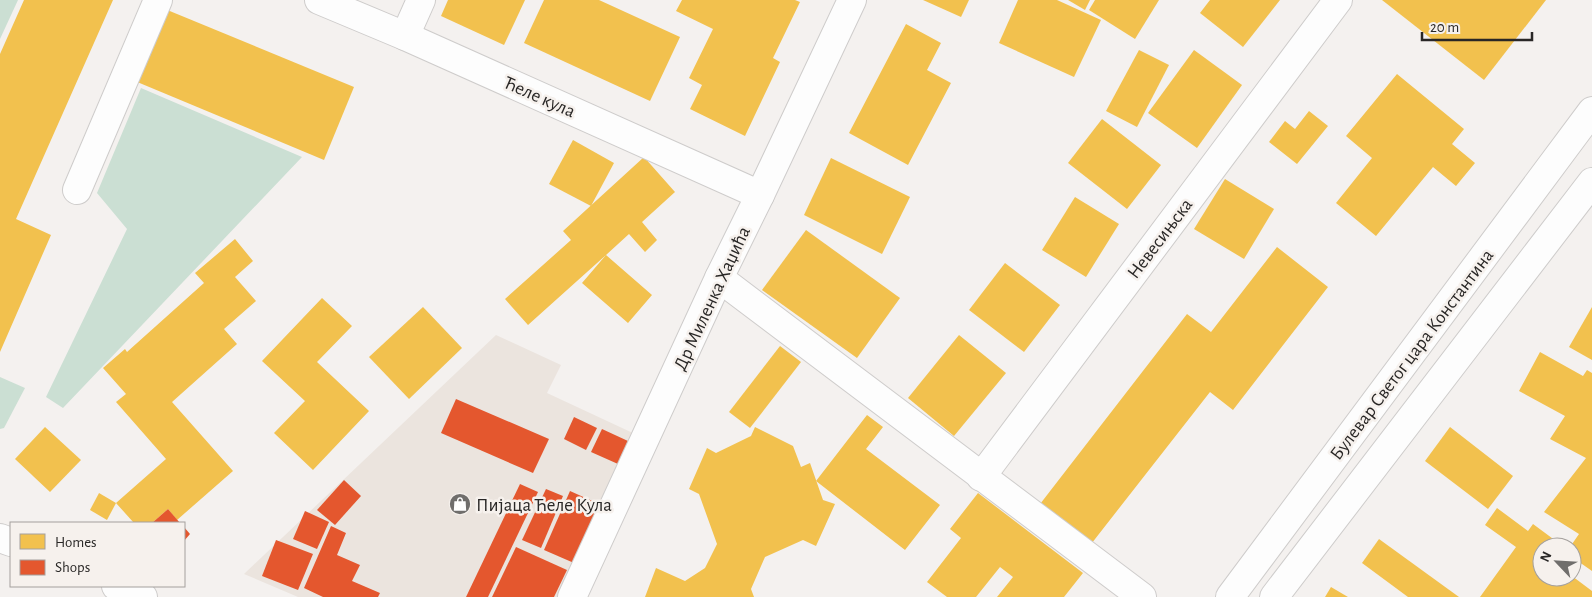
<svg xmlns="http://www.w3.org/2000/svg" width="1592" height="597" font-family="'Alegreya Sans',sans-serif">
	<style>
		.built { fill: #ebe4de }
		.green { fill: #cbdfd3 }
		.homes { fill: #f2c14e }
		.shops { fill: #e4572e }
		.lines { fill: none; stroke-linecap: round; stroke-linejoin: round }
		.minor-casing { stroke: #cecccb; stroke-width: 30 }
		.tertiary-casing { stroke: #cecccb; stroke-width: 30 }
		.secondary-casing { stroke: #cecccb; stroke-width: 30 }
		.minor { stroke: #fdfdfd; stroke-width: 28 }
		.tertiary { stroke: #fdfdfd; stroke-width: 28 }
		.secondary { stroke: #fdfdfd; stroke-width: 28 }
		.labels { text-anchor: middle; stroke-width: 5; stroke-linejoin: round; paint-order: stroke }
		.street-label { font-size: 19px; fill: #292726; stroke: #f6f1ed }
		.poi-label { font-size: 19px; fill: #292726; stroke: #f6f1ed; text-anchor: start }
	</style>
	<rect width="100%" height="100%" fill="#f4f1ef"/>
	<path class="built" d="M496 335 561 365 547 393 635 434 560 597H298L244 574Z"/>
	<g class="green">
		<path d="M0 0H18L0 39Z"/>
		<path d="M141 88 302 157 63 408 46 397 127 229 97 193Z"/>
		<path d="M0 377 25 388 4 428 0 429Z"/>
	</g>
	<g class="homes">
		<path d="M24 0H113L16 219 51 235 0 352V54Z"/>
		<path d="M448 0H525L504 45 441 16Z"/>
		<path d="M544 0H599L680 37 650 101 524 43Z"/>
		<path d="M682 0H795L800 2 773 58 780 62 745 136 690 109 702 85 689 78 713 29 676 11Z"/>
		<path d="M923 0H969L961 17Z"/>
		<path d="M1018 0H1057L1101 20 1074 77 999 43Z"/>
		<path d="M1068 0H1090L1085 10Z"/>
		<path d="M1095 0H1159L1135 39 1089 10Z"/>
		<path d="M1210 0H1280L1243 47 1200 13Z"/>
		<path d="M1382 0H1546L1484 80Z"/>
		<path d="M160 7 354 87 324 160 130 79Z"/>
		<path d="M906 24 941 43 927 70 951 83 908 165 849 133Z"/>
		<path d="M1139 50 1169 65 1137 127 1106 111Z"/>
		<path d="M1194 50 1242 85 1197 148 1148 113Z"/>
		<path d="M1397 74 1464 129 1452 144 1475 163 1456 186 1433 167 1376 236 1336 203 1372 158 1346 136Z"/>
		<path d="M1309 111 1328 126 1297 164 1269 142 1285 121 1295 129Z"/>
		<path d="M1102 119 1161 165 1127 209 1068 163Z"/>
		<path d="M573 140 614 163 591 206 549 184Z"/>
		<path d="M644 157 675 192 642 222 657 240 645 252 629 234 606 255 652 295 628 323 582 283 606 255 528 325 505 299 571 240 563 231Z"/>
		<path d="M831 158 910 197 882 254 804 215Z"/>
		<path d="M1225 179 1274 209 1244 259 1194 229Z"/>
		<path d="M1075 197 1119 224 1086 277 1042 250Z"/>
		<path d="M806 230 900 298 857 358 762 290Z"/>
		<path d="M235 239 253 261 235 277 256 301 224 329 237 344 172 402 233 471 177 520 168 509 152 523H134L116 503 166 459 116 402 126 394 103 368 125 349 127 352 204 283 195 273Z"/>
		<path d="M1277 247 1328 287 1233 410 1210 392 1088 548 1037 508 1187 314 1211 332Z"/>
		<path d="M1005 263 1060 305 1024 352 969 310Z"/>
		<path d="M322 298 352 326 317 362 369 411 313 470 274 433 305 401 262 361Z"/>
		<path d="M423 307 462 348 409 399 369 357Z"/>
		<path d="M1592 307V360L1569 347Z"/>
		<path d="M959 335 1006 373 954 436 908 398Z"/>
		<path d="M780 346 801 362 750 428 729 412Z"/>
		<path d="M1540 352 1583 376 1587 370 1592 373V571L1572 557V547H1570L1579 534 1544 512 1586 458 1550 439 1565 416 1519 391Z"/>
		<path d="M867 415 883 427 866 449 940 505 905 550 816 481Z"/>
		<path d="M45 427 81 460 50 492 15 459Z"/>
		<path d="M755 427 793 446 801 467 810 463 823 500 835 504 816 546 803 540 765 557 751 589 754 597H645L656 568 685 581 705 568 717 544 699 494 689 489 707 448 716 453 751 436Z"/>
		<path d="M1450 427 1513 476 1488 509 1425 461Z"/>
		<path d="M99 493 116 503 107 520 90 510Z"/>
		<path d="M978 493 1083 573 1064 597H997L1013 577 1000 567 976 597H947L927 582 961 538 950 529Z"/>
		<path d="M1497 508 1528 531 1533 524 1564 547H1542V577L1572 576 1592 591V597H1480L1516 547 1485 525Z"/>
		<path d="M1379 539 1459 597H1408L1362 563Z"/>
		<path d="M1331 587 1348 597H1325Z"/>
	</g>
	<g class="shops">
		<path d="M456 399 549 439 533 473 441 433Z"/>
		<path d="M574 417 597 428 586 450 564 439Z"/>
		<path d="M602 429 628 441 618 464 591 452Z"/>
		<path d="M344 480 361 496 335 525 317 510Z"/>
		<path d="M520 484 538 492 488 597H466Z"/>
		<path d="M546 489 563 496 541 548 522 540Z"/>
		<path d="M570 491 599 504 574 563 544 550Z"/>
		<path d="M168 509 180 523H152Z"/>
		<path d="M305 511 329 522 317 549 293 539Z"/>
		<path d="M331 526 346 533 337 555 360 565 352 581 380 593 378 597H323L304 588Z"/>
		<path d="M184 527 190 534 184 541Z"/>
		<path d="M276 540 313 554 298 590 262 576Z"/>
		<path d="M516 547 567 570 554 597H492Z"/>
	</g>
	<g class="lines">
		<g class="minor-casing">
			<g id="minor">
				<path d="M319 0 405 36 760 195"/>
				<path d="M405 36 421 0"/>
				<path d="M77 190 158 0"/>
				<path d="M719 278 1142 597"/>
				<path d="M981 477 1338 0"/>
				<path d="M572 597 719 278 760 195 852 0"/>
			</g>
		</g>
		<g class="tertiary-casing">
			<g id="tertiary">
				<path d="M0 538 11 542"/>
				<path d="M116 586 143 597"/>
			</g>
		</g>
		<g class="secondary-casing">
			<g id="secondary">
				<path d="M1230 597 1592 111"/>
				<path d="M1274 597 1592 182"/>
			</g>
		</g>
		<use href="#minor" class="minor"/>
		<use href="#tertiary" class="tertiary"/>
		<use href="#secondary" class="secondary"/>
	</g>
	<defs>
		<g id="shop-disc" transform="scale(1.125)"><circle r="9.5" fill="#706e6c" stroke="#f6f1ed"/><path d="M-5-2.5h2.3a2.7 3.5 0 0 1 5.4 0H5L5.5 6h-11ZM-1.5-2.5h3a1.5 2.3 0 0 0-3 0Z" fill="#fff"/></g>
	</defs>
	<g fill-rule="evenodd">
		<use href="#shop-disc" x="460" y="504"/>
	</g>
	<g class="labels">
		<g class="street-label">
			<text transform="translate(540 96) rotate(24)" y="7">Ћеле кула</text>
			<text transform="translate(1159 238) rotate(-53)" y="7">Невесињска</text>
			<text transform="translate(711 298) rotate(-65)" y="7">Др Миленка Хаџића</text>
			<text transform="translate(1411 354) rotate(-53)" y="7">Булевар Светог цара Константина</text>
		</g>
		<g class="poi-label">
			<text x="476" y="511">Пијаца Ћеле Кула</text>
		</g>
	</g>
	<rect x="10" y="522" width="175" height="65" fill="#f6f1ed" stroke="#a4a09d"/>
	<rect x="20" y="534" width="25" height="15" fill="#f2c14e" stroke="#a4a09d"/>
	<text x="55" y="547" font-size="15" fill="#292726">Homes</text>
	<rect x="20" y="560" width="25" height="15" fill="#e4572e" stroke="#a4a09d"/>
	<text x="55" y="572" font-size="15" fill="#292726">Shops</text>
	<g transform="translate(1557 562) rotate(295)"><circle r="24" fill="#f6f1ed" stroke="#a4a09d"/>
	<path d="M0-4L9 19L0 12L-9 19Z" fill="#706e6c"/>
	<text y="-8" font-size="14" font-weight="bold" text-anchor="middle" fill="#292726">N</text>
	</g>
	<path d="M1422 32v8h110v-8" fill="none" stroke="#292726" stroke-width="2.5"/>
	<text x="1430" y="32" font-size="15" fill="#292726" stroke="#f6f1ed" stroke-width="4" paint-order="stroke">20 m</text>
</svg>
